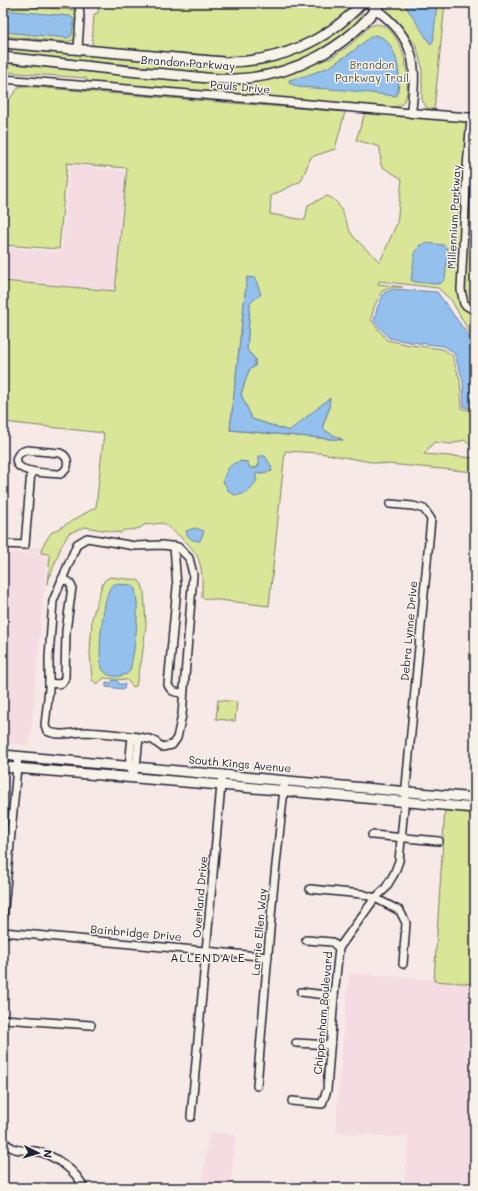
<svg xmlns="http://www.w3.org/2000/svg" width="478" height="1191" font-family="Mali,sans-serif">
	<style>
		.built { fill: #f5dce3 }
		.green { fill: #d9e597; stroke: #7e8469; fill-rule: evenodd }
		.water { fill: #94c0ed; stroke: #6681a6 }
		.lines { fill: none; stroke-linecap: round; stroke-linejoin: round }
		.minor-casing { stroke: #22223b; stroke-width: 10 }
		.tertiary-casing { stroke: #22223b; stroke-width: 11 }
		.secondary-casing { stroke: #22223b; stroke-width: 12 }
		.minor { stroke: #f7f3e8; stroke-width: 7 }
		.tertiary { stroke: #f7f3e8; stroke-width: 8 }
		.secondary { stroke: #f7f3e8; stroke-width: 9 }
		.labels { text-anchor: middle; stroke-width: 3; stroke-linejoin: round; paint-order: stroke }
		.street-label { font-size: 11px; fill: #22223b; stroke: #f7f3e8 }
		.park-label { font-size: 11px; fill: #505352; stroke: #f7f3e8 }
		.neighbourhood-label { font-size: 12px; letter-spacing: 1px; fill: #22223b; stroke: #f7f3e8 }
	</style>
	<rect width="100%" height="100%" fill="#f6e9e6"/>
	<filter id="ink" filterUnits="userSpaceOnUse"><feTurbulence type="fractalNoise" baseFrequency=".025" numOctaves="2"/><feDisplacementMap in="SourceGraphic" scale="8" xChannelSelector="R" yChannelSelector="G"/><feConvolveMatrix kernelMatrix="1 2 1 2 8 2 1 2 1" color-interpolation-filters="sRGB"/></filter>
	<g filter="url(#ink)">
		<g class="built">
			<path d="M70 164 126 171 122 221 114 290 32 283 3 279V247L59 252 62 247Z"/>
			<path d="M28 546 42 547 41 553 3 549V547L27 548Z"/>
			<path d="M3 551 47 556 30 745 3 743Z"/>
			<path d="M349 973 473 983 467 1053 471 1054 475 1053V1188H404L409 1138 335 1132Z"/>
			<path d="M209 1132 235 1135 231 1186 246 1188H221L202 1186Z"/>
		</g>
		<g class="green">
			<path d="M99 3H357L318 35 280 51 244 58 92 46 94 14 98 13Z"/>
			<path d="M387 3H445L434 110 427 108 422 100V67L416 45 388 11Z"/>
			<path d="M3 5 75 10C78 15 77 34 74 40L66 42 3 36Z"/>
			<path d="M362 13H363L364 15 359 21 334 43 306 59 268 71 241 75H220L120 64 3 54V46L212 65 310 47 330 36Z"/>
			<path d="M377 24C380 25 383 25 386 27 404 40 411 76 406 97 405 100 403 103 401 105L391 108 86 82V78L3 72V63L217 82 315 63 331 58 351 44 370 26Z"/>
			<path d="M20 86 345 112 335 149 311 157 301 181 271 196 270 214 305 220 308 205 327 196C342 200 344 221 351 233 355 240 373 255 380 262L397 223 402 179 381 166 380 147 356 140 365 113 475 119V343L452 301 438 288 379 281 378 284 403 287H394L382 291 374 307 371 320 387 340 410 345 443 349 452 355 460 380 462 408 463 409 475 411V444H469L464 440 451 444 434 442 424 454 475 458V472L377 463 320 453 285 451 269 606 202 598C202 586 203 573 199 561 196 547 174 532 163 523L144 525C139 530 130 530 123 530L122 531 121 533 85 527 69 533 61 547 47 584 50 556 48 554 41 553 42 547 51 533 96 507 104 433 3 422V281L115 291 127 168 67 163 59 249 3 245V102H7ZM247 277 250 303 247 350 255 359V366L249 370 241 394 252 419 289 431 329 409 323 425 324 430 342 440 230 430ZM240 461 247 462 250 468H257L259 464 272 471 255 474Z"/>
			<path d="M110 577 138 580 142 584 144 592 146 625 142 658 136 686 133 687 127 680 104 678 97 684 92 680 90 653 92 618 102 585 105 580Z"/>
			<path d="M218 700 237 702 235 721 216 719Z"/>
			<path d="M445 808 475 811V984L434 981Z"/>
		</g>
		<g class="water">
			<path d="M406 3H437L433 42 431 45 405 5Z"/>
			<path d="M3 10 70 16 74 19 72 35 68 38 3 32Z"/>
			<path d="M375 35C396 37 404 79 396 96L344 90 298 87 289 83V80L308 75 329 67 352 52 369 38Z"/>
			<path d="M426 243 443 245 447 248 448 251 445 279 441 283 437 284 416 282 411 280 415 253 420 245Z"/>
			<path d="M247 277 255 278 261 294 250 303 247 350 255 359V366L249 370 241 394 252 419 289 431 330 398 329 409 323 425 324 430 343 440 230 430Z"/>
			<path d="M394 289 437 292 474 343 470 385 475 390V409L464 407 463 380 454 353 444 346 410 342 389 338 374 321 377 308 384 293Z"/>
			<path d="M259 456H265L271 466 272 471 255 474 257 480C251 490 238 502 228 490 226 487 225 484 223 481 227 467 232 460 247 462L250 468H257L259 464Z"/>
			<path d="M195 528 204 531 200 541C193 541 187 538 186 531Z"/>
			<path d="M114 584 132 585C143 596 134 655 130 670 128 674 125 675 120 676 113 677 105 675 102 668 97 656 103 600 110 588 111 586 112 586 114 584Z"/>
			<path d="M113 680 118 681 119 684H125L124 689 106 687V682L111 683Z"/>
		</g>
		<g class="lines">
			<g class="minor-casing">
				<g id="minor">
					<path d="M78 49 80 18 79 3"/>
					<path d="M3 79 264 100 411 113"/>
					<path d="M471 118 467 167 461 290 464 304 475 311"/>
					<path d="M27 450 60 453C70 457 70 469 60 474 50 473 11 474 17 457 19 452 23 451 27 450Z"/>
					<path d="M3 544 25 545 31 471"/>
					<path d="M174 546 177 587 168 685C172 693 175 692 183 693"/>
					<path d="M49 683 58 684 62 683 65 678 66 631 72 587 69 582 62 579"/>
					<path d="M130 770 129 767 132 736"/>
					<path d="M132 778 136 767 139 737 153 740 162 747 172 745 177 738 182 715 193 574 189 558 178 547 162 545 135 546 87 538 77 544 53 601 49 657V689L45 725 47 731C59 737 73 732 86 732 104 733 122 735 139 737"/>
					<path d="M372 835 439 841"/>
					<path d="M310 889 362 894 375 898 400 911 406 923 403 964"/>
					<path d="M3 920 18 756"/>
					<path d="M3 932 268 957"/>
					<path d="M306 940 332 942 339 948"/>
					<path d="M301 992 334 996"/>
					<path d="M3 1019 91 1025"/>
					<path d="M296 1043 330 1045"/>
					<path d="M257 1086 273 893 285 780"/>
					<path d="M292 1101 322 1104 327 1090 334 996 339 948 375 898 385 889 394 874 399 861 431 519 424 509 413 506 390 504"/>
					<path d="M191 1117 222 774"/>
					<path d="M3 1141C16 1153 20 1149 35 1151 53 1154 77 1171 84 1188"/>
				</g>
			</g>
			<g class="tertiary-casing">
				<path id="tertiary" d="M368 3C376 9 385 16 392 23 419 50 415 78 411 113L475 118"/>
			</g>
			<g class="secondary-casing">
				<g id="secondary">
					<path d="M3 43 223 62C277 63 326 42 362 3"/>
					<path d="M3 57C48 62 93 67 138 72 157 73 177 75 196 77 209 78 222 80 235 79 291 77 347 49 380 3"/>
					<path d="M3 755 475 798"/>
					<path d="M3 767 221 785 475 808"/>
				</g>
			</g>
			<use href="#minor" class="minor"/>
			<use href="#tertiary" class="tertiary"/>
			<use href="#secondary" class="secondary"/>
		</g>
	</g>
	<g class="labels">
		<g class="street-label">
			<text transform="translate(188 63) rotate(4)" y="4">Brandon Parkway</text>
			<text transform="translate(240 87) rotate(5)" y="4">Pauls Drive</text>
			<text transform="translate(454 217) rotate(-87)" y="4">Millennium Parkway</text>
			<text transform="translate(409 631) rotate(-85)" y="4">Debra Lynne Drive</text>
			<text transform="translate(240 764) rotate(5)" y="4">South Kings Avenue</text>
			<text transform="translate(200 897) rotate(-85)" y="4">Overland Drive</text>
			<text transform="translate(259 932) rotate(-85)" y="4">Larrie Ellen Way</text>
			<text transform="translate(136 933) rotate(5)" y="4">Bainbridge Drive</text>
			<text transform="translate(323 1013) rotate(-85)" y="4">Chippenham Boulevard</text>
		</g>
		<g class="park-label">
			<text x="372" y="69">Brandon<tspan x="372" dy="13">Parkway Trail</tspan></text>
		</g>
		<g class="neighbourhood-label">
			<text x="208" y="962">ALLENDALE</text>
		</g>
	</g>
	<rect width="478" height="1191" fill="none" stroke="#f7f3e8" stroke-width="16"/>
	<rect x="8" y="8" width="462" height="1175" fill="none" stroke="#22223b" stroke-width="1.5" filter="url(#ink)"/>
	<g transform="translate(38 1153) rotate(95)" stroke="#f7f3e8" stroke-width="3" paint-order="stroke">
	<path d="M0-3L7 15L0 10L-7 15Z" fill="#22223b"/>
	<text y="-6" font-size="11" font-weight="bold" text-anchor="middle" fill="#22223b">N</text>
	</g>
</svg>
